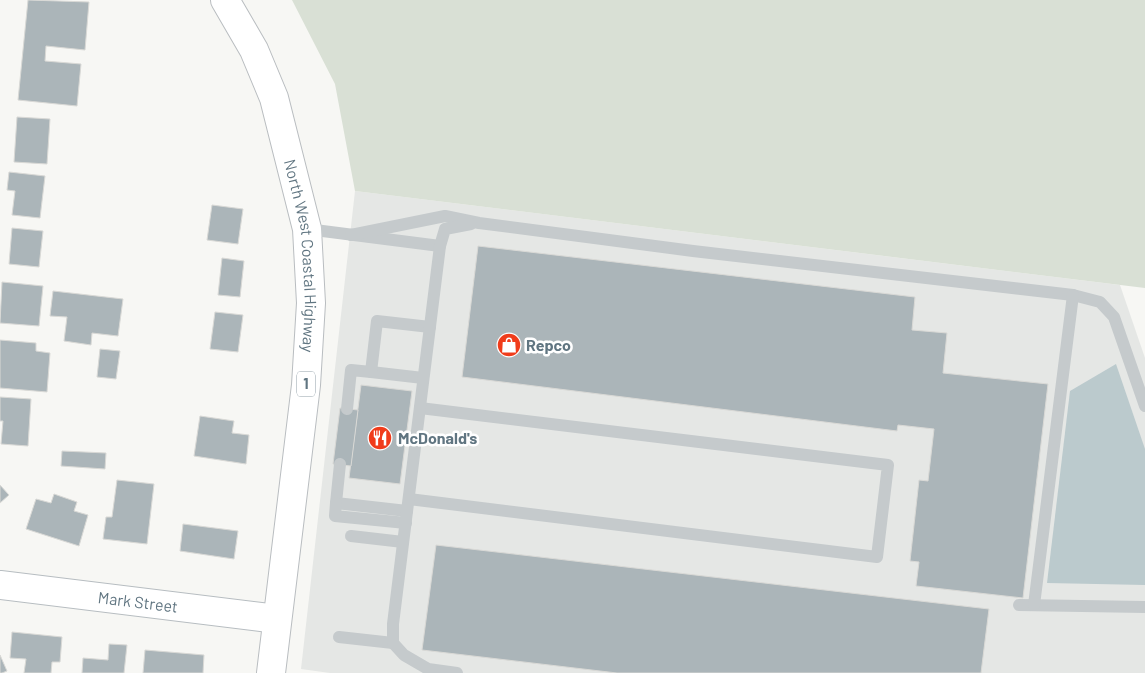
<svg xmlns="http://www.w3.org/2000/svg" width="1145" height="673" font-family="Barlow,sans-serif">
	<style>
		.built { fill: #e5e7e5 }
		.green { fill: #d9e0d5 }
		.water { fill: #bbcacd }
		.building { fill: #abb5b9; stroke: #d9d9d6 }
		.lines { fill: none; stroke-linecap: round; stroke-linejoin: round }
		.secondary-casing { stroke: #b7bdc1; stroke-width: 30 }
		.highway-casing { stroke: #b9bdc0; stroke-width: 30 }
		.lane { stroke: #c5cacc; stroke-width: 12 }
		.secondary { stroke: #fff; stroke-width: 28 }
		.highway { stroke: #fff; stroke-width: 28 }
		.labels { text-anchor: middle; stroke-width: 5; stroke-linejoin: round; paint-order: stroke }
		.shield { fill: #fff; stroke: #909ea7; stroke-width: 1 }
		.shield-label { font-size: 15px; font-weight: bold; fill: #607581 }
		.street-label { font-size: 16px; fill: #607581; stroke: #fff }
		.poi-label { font-size: 16px; font-weight: bold; fill: #607581; stroke: #fff; text-anchor: start }
	</style>
	<rect width="100%" height="100%" fill="#f7f7f4"/>
	<path class="built" d="M355 191 1120 285 1145 358V673H330L301 669Z"/>
	<path class="green" d="M292 0H1145V288L355 191 335 84Z"/>
	<path class="water" d="M1116 364 1145 449V585L1047 583 1070 391Z"/>
	<g class="building">
		<path d="M28 0 89 2 85 50 46 46 45 61 81 64 77 106 18 100Z"/>
		<path d="M17 117 50 119 47 164 14 162Z"/>
		<path d="M9 172 45 176 40 218 12 215 15 191 7 190Z"/>
		<path d="M212 205 243 209 238 244 207 240Z"/>
		<path d="M12 228 43 231 39 267 9 264Z"/>
		<path d="M478 246 915 297 912 330 947 333 943 373 1048 384 1023 598 916 586 919 562 910 561 919 480 928 481 934 429 898 425 897 431 462 377Z"/>
		<path d="M222 258 244 261 240 297 218 295Z"/>
		<path d="M2 282 43 286 39 326 0 323Z"/>
		<path d="M53 291 123 299 118 336 92 333 91 345 64 341 67 317 50 316Z"/>
		<path d="M215 312 243 315 238 352 210 349Z"/>
		<path d="M0 340 36 343V351L50 353 47 392 0 388Z"/>
		<path d="M100 349 120 351 116 379 97 377Z"/>
		<path d="M361 385 412 391 400 484 349 478Z"/>
		<path d="M0 397 31 399 28 446 1 444 3 421H0Z"/>
		<path d="M340 408 358 410 351 466 333 464Z"/>
		<path d="M200 416 234 421 232 433 249 435 246 464 194 456Z"/>
		<path d="M62 451 106 453 105 469 61 466Z"/>
		<path d="M117 480 154 484 147 544 103 539 106 517H112Z"/>
		<path d="M0 485 9 495 0 503Z"/>
		<path d="M54 494 77 502 74 511 88 515 79 546 26 529 36 499 51 503Z"/>
		<path d="M183 524 238 531 234 559 180 551Z"/>
		<path d="M436 545 989 609 981 673H617L422 650Z"/>
		<path d="M12 632 62 637 60 662H52L51 673H24L26 659 10 658Z"/>
		<path d="M109 644 127 645 124 673H82L83 658 108 660Z"/>
		<path d="M145 650 204 655 203 673H143Z"/>
		<path d="M0 655 7 671 2 673H0Z"/>
	</g>
	<g class="lines">
		<g class="secondary-casing">
			<g id="secondary">
				<path id="s1" d="M0 585 277 619"/>
			</g>
		</g>
		<g class="highway-casing">
			<g id="highway">
				<path id="s2" d="M225 0 254 50 274 98 307 229 311 303 306 385 271 673"/>
			</g>
		</g>
		<g class="lane">
			<path d="M307 229 440 246"/>
			<path d="M351 235 445 216 479 223 693 251 1073 295 1100 302 1114 317 1145 406"/>
			<path d="M371 372 423 378"/>
			<path d="M347 409 351 370 371 372 377 321 430 327"/>
			<path d="M340 464 336 503 407 511"/>
			<path d="M409 499 877 557 888 465 420 408"/>
			<path d="M336 503 335 516 406 523"/>
			<path d="M351 536 403 542"/>
			<path d="M1019 605 1145 607"/>
			<path d="M1034 605 1073 295"/>
			<path d="M339 637 393 643"/>
			<path d="M457 673 428 669 404 655 393 643V624L440 246 445 229 471 224"/>
		</g>
		<use href="#secondary" class="secondary"/>
		<use href="#highway" class="highway"/>
	</g>
	<defs>
		<g id="shop-disc" transform="scale(1.25)"><circle r="9.5" fill="#f03c1b" stroke="#fff"/><path d="M-5-2.5h2.3a2.7 3.5 0 0 1 5.4 0H5L5.5 6h-11ZM-1.5-2.5h3a1.5 2.3 0 0 0-3 0Z" fill="#fff"/></g>
		<g id="restaurant-disc" transform="scale(1.25)"><circle r="9.5" fill="#f03c1b" stroke="#fff"/><path d="M-5-6h1v4h1v-4h1v4h1v-4h1v5L-1.5 .5V6h-2V.5L-5-1ZM5-6V6H3V1.5H1.5Q1.5-4 5-6Z" fill="#fff"/></g>
	</defs>
	<g fill-rule="evenodd">
		<use href="#shop-disc" x="509" y="345"/>
		<use href="#restaurant-disc" x="380" y="438"/>
	</g>
	<g class="labels">
		<rect class="shield" x="297" y="371.5" width="18" height="25" rx="4"/>
		<g class="shield-label">
			<text x="306" y="389">1</text>
		</g>
		<g class="street-label">
			<text dy="6" stroke="none"><textPath href="#s2" startOffset="271">North West Coastal Highway</textPath></text>
			<text dy="6" stroke="none"><textPath href="#s1" startOffset="139">Mark Street</textPath></text>
		</g>
		<g class="poi-label">
			<text x="526" y="351">Repco</text>
			<text x="398" y="444">McDonald's</text>
		</g>
	</g>
</svg>
